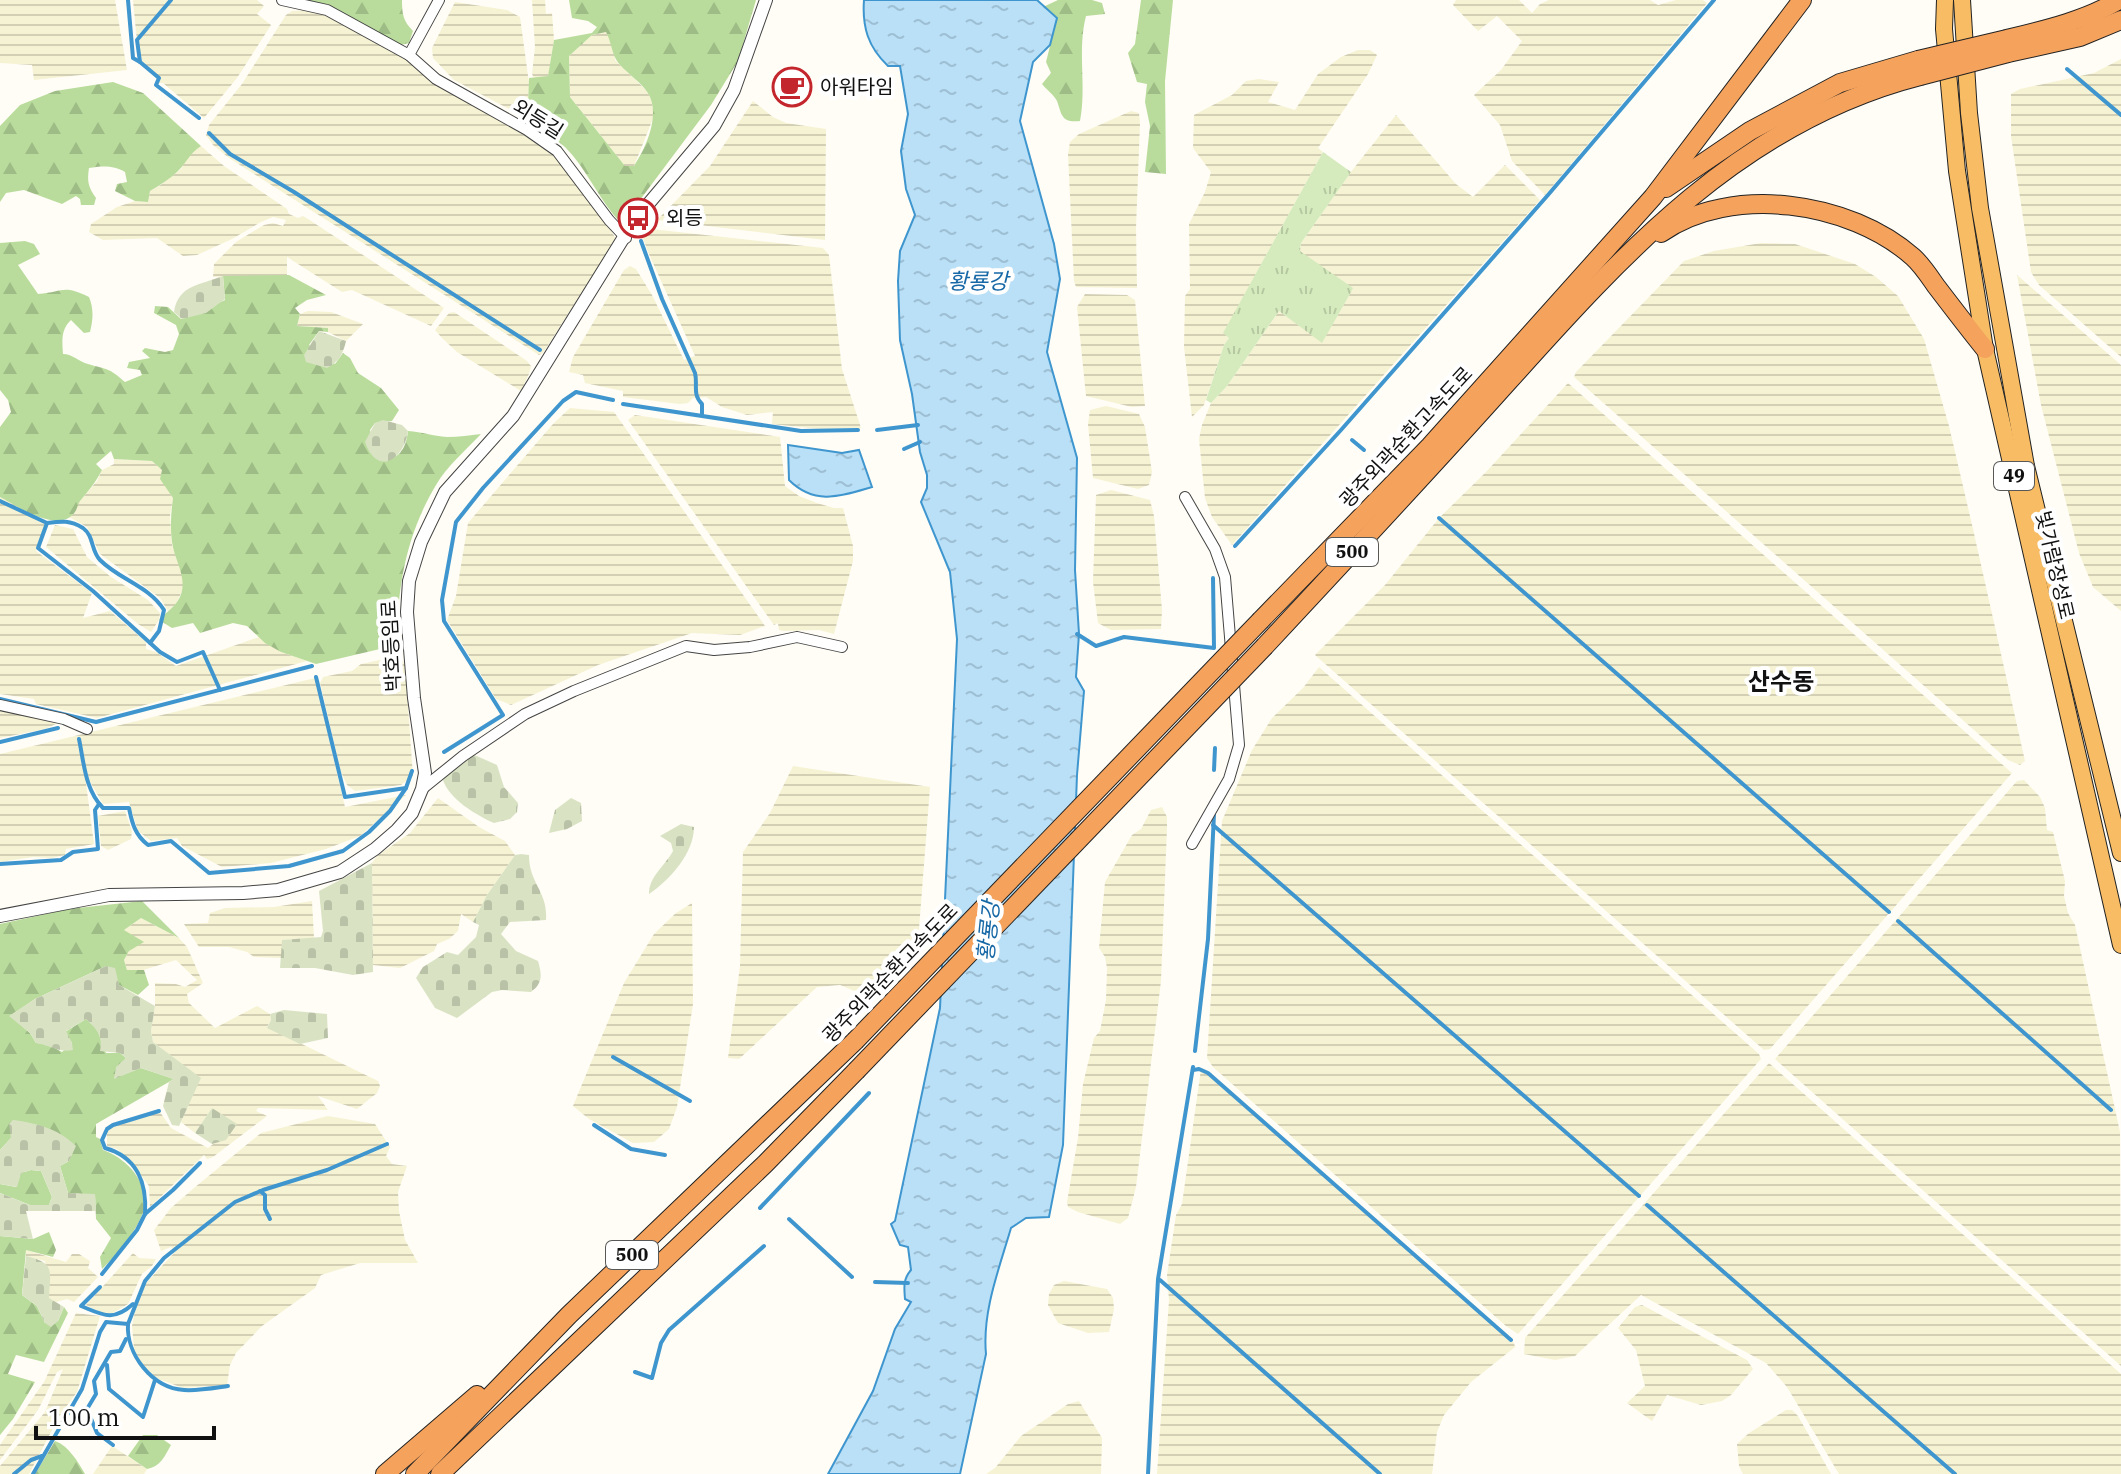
<svg xmlns="http://www.w3.org/2000/svg" width="2121" height="1474" font-family="'IBM Plex Serif','Noto Sans KR',serif">
	<style>
		.farmland { fill: url(#farmland-rules) }
		.grass { fill: url(#grass-tufts) }
		.forest { fill: url(#forest-firs); fill-rule: evenodd }
		.cemetery { fill: url(#cemetery-stones) }
		.water { fill: url(#water-ripples); stroke: #3f96cf; stroke-width: 2 }
		.lines { fill: none; stroke-linecap: round; stroke-linejoin: round }
		.stream { stroke: #3f96cf; stroke-width: 4 }
		.minor-casing { stroke: #444; stroke-width: 12 }
		.tertiary-casing { stroke: #444; stroke-width: 14 }
		.trunk-casing { stroke: #222; stroke-width: 18 }
		.motorway-casing { stroke: #222; stroke-width: 20 }
		.minor { stroke: #fff; stroke-width: 10 }
		.tertiary { stroke: #fff; stroke-width: 12 }
		.trunk { stroke: #f7bc64; stroke-width: 16 }
		.motorway { stroke: #f5a25d; stroke-width: 18 }
		.motorway-bridge-casing { stroke: #222; stroke-width: 20; stroke-linecap: butt }
		.motorway-bridge { stroke: #f5a25d; stroke-width: 18 }
		.labels { text-anchor: middle; stroke-width: 8; stroke-linejoin: round; paint-order: stroke }
		.shield { fill: #fff; stroke: #585858; stroke-width: 2 }
		.shield-label { font-size: 18px; font-weight: bold; fill: #111 }
		.poi-label { font-size: 20px; fill: #111; stroke: #fff; text-anchor: start }
		.street-label { font-size: 20px; fill: #111; stroke: #fff }
		.water-label { font-size: 22px; font-style: italic; fill: #1768a6; stroke: #fff }
		.quarter-label { font-size: 24px; font-weight: bold; fill: #111; stroke: #fff }
	</style>
	<defs>
		<pattern id="farmland-rules" width="6" height="5" patternUnits="userSpaceOnUse" patternTransform="scale(2)"><rect width="6" height="5" fill="#f6f3d4"/><path d="M0 2.5h6" fill="none" stroke="#d2cfb5"/></pattern>
		<pattern id="grass-tufts" width="24" height="20" patternUnits="userSpaceOnUse" patternTransform="scale(2)"><rect width="24" height="20" fill="#d5ebbd"/><path d="M3 7l-1-3M5 7V3M7 7l1-3M15 17l-1-3M17 17v-4M19 17l1-3" fill="none" stroke="#b6c8a1"/></pattern>
		<pattern id="forest-firs" width="22" height="20" patternUnits="userSpaceOnUse" patternTransform="scale(2)"><rect width="22" height="20" fill="#b9dc9c"/><path d="M5 1l3.5 6h-7zM16 11l3.5 6h-7z" fill="#9ebc85"/></pattern>
		<pattern id="cemetery-stones" width="16" height="16" patternUnits="userSpaceOnUse" patternTransform="scale(2)"><rect width="16" height="16" fill="#d9e3c4"/><path d="M2 7V4a2 2 0 0 1 4 0v3zM10 15v-3a2 2 0 0 1 4 0v3z" fill="#b9c2a7"/></pattern>
		<pattern id="water-ripples" width="26" height="14" patternUnits="userSpaceOnUse" patternTransform="scale(2)"><rect width="26" height="14" fill="#b9e0f7"/><path d="M2 4q2-2 4 0t4 0M15 11q2-2 4 0t4 0" fill="none" stroke="#9ebfd3"/></pattern>
	</defs>
	<rect width="100%" height="100%" fill="#fffdf5"/>
	<g class="farmland">
		<path d="M0 0H115L127 70 34 80 32 65 0 63Z"/>
		<path d="M133 0H257L264 6 257 14 271 25 237 78 204 118 163 83H159L154 74 139 63Z"/>
		<path d="M532 0H545L546 14 552 13 554 40 548 77 534 78 532 74 535 47Z"/>
		<path d="M1456 0H1519L1532 13 1540 4 1549 0H1650L1658 5 1676 0H1703L1707 3 1545 195 1512 161 1500 125 1474 95 1501 70 1522 41 1497 16 1478 31 1453 5Z"/>
		<path d="M455 2 507 10 520 17 529 83 528 105 524 117 454 80 433 58 432 48Z"/>
		<path d="M306 10 326 14 396 51 432 81 551 151 605 221 616 239 543 353 539 355 229 158 213 145 206 135 209 125 242 84 286 15 292 11Z"/>
		<path d="M606 32 614 45 615 60 648 92 652 103 654 116 634 166H625L570 97 569 56 592 35Z"/>
		<path d="M1358 50H1370L1377 55 1368 74 1318 148 1323 152 1224 332 1229 338 1224 345 1204 405 1192 417 1184 347 1185 296 1190 289 1189 224 1205 192 1211 172 1193 148 1194 115 1232 95 1246 81 1259 79 1279 82 1268 102 1295 110 1318 74 1341 57Z"/>
		<path d="M2121 59V357L2039 285 2031 272 2011 136V94L2020 89 2094 73Z"/>
		<path d="M753 101 773 117 786 123 826 129 825 240 657 220 710 166Z"/>
		<path d="M1131 111 1139 113 1140 123 1136 228 1137 288 1076 287 1074 281 1068 154 1070 142 1079 134Z"/>
		<path d="M1396 115 1456 184 1473 197 1505 165 1540 200 1232 545 1212 517 1205 498 1199 439 1202 425 1211 403 1227 386 1279 311 1322 342 1350 294 1300 251 1301 243 1350 173Z"/>
		<path d="M201 146 224 166 287 209 289 214 298 218 303 216 308 219 444 308 431 326 352 290 342 292 287 257V276L213 277 214 264 236 242 264 225 273 223 283 226 286 220 273 217 261 222 232 239 197 255 183 256 157 238 103 240 89 232 91 224 117 207 135 201 148 202 150 191 162 184 181 169 189 154Z"/>
		<path d="M651 229 823 248 829 255 842 369 861 428 819 429 772 424 773 412 747 415 722 407 706 397 693 398 688 403 680 404 623 397V391L585 383 583 375 569 372 573 357 624 270 630 266 636 269 652 295 684 360 695 356 648 252 643 238Z"/>
		<path d="M1761 243 1795 244 1855 264 1876 277 1898 296 1924 339 1949 426 1973 529 2025 761 2020 765 2008 760 1574 377 1576 372 1684 261 1714 251Z"/>
		<path d="M2017 275 2121 365V611L2093 587 2079 553 2041 405Z"/>
		<path d="M1085 294 1127 295 1135 300 1145 406 1132 407 1086 396 1077 307Z"/>
		<path d="M308 311 331 312 363 324 346 341 328 332V328L297 326 300 314Z"/>
		<path d="M454 312 527 361 531 366 529 374 521 391 457 352 442 338 435 330 449 313Z"/>
		<path d="M1568 383 2012 773 1770 1049 1764 1050 1315 655 1385 585 1439 518 1486 472Z"/>
		<path d="M1106 406 1139 414 1145 427 1152 472 1149 485 1138 489 1093 478 1088 424 1090 410Z"/>
		<path d="M570 408 614 412 765 626 740 635 692 633 598 665 511 705 496 699 447 620 456 596 468 523 552 425Z"/>
		<path d="M635 415 780 437 785 486 799 496 817 503 834 508H843L853 546V561L834 634 819 630 783 631 779 630 778 623 774 625 628 420Z"/>
		<path d="M114 459 152 461 162 470 161 479 173 498 170 516 172 545 183 575V589L176 604 168 611 160 598 100 554 87 527 69 517 75 513 78 503 97 481 102 470 114 464Z"/>
		<path d="M1111 490 1150 500 1154 516 1162 610 1161 629 1111 630 1098 623 1093 582 1096 495Z"/>
		<path d="M0 497 46 521 36 551 92 593 83 618 110 611 146 642V649L156 652 176 666 259 637 281 652 307 661 97 718 36 704 34 699 0 694Z"/>
		<path d="M55 525 73 529 87 557 111 577 148 600 160 613 159 620 151 632 138 624 46 547Z"/>
		<path d="M394 657 403 661 405 665 413 776 401 785 355 791 347 785 341 772 320 683 323 677 352 671 361 664Z"/>
		<path d="M1319 667 1759 1054 1761 1059 1518 1334 1506 1326 1213 1067 1207 1058 1222 821 1252 750 1272 718 1303 688Z"/>
		<path d="M315 678 345 807 406 795 360 836 326 849 271 863 222 867 182 846 177 838 151 841 138 831 129 802 103 804 90 782 86 783 94 844 66 849 65 855 52 858 33 857 0 862V754Z"/>
		<path d="M0 709 58 723 45 729 0 738Z"/>
		<path d="M793 766 930 787 918 942 867 996 840 985 817 987 739 1059 728 1058 740 966 743 852 770 813Z"/>
		<path d="M2024 780 2040 797 2045 808 2047 830 2053 832 2065 881 2064 896 2068 913 2075 925 2120 1132 2121 1366 1775 1059 2017 781Z"/>
		<path d="M438 798 479 827 505 841 515 855 487 895 473 922 461 914 458 931 449 939 437 944 434 951 400 968 373 965 372 863 377 856 410 833Z"/>
		<path d="M1162 807 1167 817V828L1161 981 1136 1187 1128 1218 1120 1224 1078 1212 1068 1207 1067 1202 1078 1138 1083 1084 1094 1038 1100 1031 1106 1000 1107 968 1105 957 1099 948 1105 882 1132 835 1141 829 1151 810Z"/>
		<path d="M125 811 132 831 131 839 108 850 101 846 98 816Z"/>
		<path d="M312 901 314 938 283 940 281 958 254 957 247 952 229 947H199L184 924 208 923 210 913 225 908 274 907Z"/>
		<path d="M692 903 693 1004 677 1107 669 1129 654 1142 633 1143 589 1119 573 1106 624 983 654 934 676 913Z"/>
		<path d="M141 918 179 938 187 947 203 983 187 994 189 1003 215 1028 257 1006 270 1014 271 1020 267 1027 378 1081 380 1086 377 1093 357 1109 318 1096 328 1110 258 1108 256 1111 267 1116 213 1157 207 1159 204 1155 150 1207 149 1186 129 1159 117 1149 107 1146V1132L113 1126 160 1112 171 1128 208 1148 217 1141 212 1108 195 1133 181 1122 200 1078 153 1042 151 1031 155 1006V983L176 984 185 987 197 980 176 960 140 971 127 970 124 960 129 951 124 930Z"/>
		<path d="M1769 1063 2121 1374V1474H1839L1787 1387 1766 1363 1641 1295 1575 1356 1555 1360 1524 1354 1525 1338Z"/>
		<path d="M1201 1069 1514 1343 1515 1347 1471 1382 1444 1415 1437 1432 1432 1474H1157L1169 1300 1167 1275 1176 1215 1182 1204Z"/>
		<path d="M328 1116 375 1124 390 1147 386 1156 392 1164 407 1166 398 1192 399 1211 405 1240 418 1263H360L321 1275 315 1288 262 1326 236 1353 230 1365 227 1385 183 1388 156 1378 141 1363 134 1349 132 1326 136 1306 146 1283 175 1252 171 1247 161 1251 154 1230 171 1208 194 1188 261 1133Z"/>
		<path d="M26 1250 66 1262 72 1254H79L90 1261 88 1268 98 1277 74 1302 67 1299 56 1302 49 1299 45 1261 26 1256Z"/>
		<path d="M133 1253 139 1258 156 1259 152 1266 142 1274 128 1304 111 1314 101 1313 86 1305Z"/>
		<path d="M1064 1281 1107 1289 1113 1298 1114 1309 1109 1332 1088 1333 1058 1323 1048 1305 1049 1294 1054 1285Z"/>
		<path d="M1642 1305 1747 1360 1753 1369 1731 1395 1722 1401 1701 1405 1667 1395 1652 1421 1627 1403 1645 1386 1636 1350 1618 1328 1635 1307Z"/>
		<path d="M76 1313 100 1316 77 1392 60 1415 29 1474H0V1466L45 1412 63 1369 57 1372 38 1410 0 1460V1445L44 1382Z"/>
		<path d="M1079 1401 1102 1438 1101 1474H986L995 1468 1021 1436 1068 1404Z"/>
		<path d="M1786 1410H1792L1798 1416 1831 1474H1743L1739 1466 1737 1444 1749 1433Z"/>
		<path d="M112 1446 147 1469 144 1474H93Z"/>
	</g>
	<path class="grass" d="M1323 152 1351 172 1301 243 1300 251 1353 288 1350 294 1322 343 1279 311 1227 386 1211 403 1206 400 1224 345 1229 338 1223 333Z"/>
	<g class="forest">
		<path d="M302 0H402C402 14 403 21 413 31L409 43 401 45 329 8Z"/>
		<path d="M569 0H756L738 61 711 105 622 224C599 201 588 170 565 147 552 136 537 127 524 117L528 105 529 78 548 76 554 40 592 33 597 27 588 21 572 18ZM606 32C611 41 612 54 617 61 624 71 637 79 645 89 663 110 647 146 634 166H625L570 97 569 56 592 35Z"/>
		<path d="M1058 0H1092L1102 3 1105 14 1086 16C1077 50 1087 87 1080 121 1061 123 1062 115 1057 101 1054 95 1046 89 1042 84L1051 73 1046 62 1057 18 1043 7Z"/>
		<path d="M1141 0H1173L1165 81 1166 174 1145 172 1150 126 1145 102 1147 84 1137 82 1128 53 1135 44Z"/>
		<path d="M113 82 143 93 201 146C189 154 187 162 178 171 170 179 160 185 150 191L148 202 135 201 115 191 117 184 127 182 125 172C114 165 101 166 89 168 87 181 88 187 96 198L94 205H81L80 199 76 196 62 204 24 190 6 193 0 202V126L20 105 55 91Z"/>
		<path d="M25 241 34 244 40 254 18 265 38 294C64 292 62 284 89 297 94 309 93 320 90 332L84 333 71 320C61 329 62 341 63 354 73 354 79 362 88 364 108 370 108 367 125 382L142 375 140 370 127 368 129 362 150 358 142 351 145 348 165 352 173 350 179 334 176 325 154 313 155 306 168 307 181 319 225 300 223 276 289 275 326 295 307 300 295 308 300 314 297 326 328 328V332L319 331 309 345 335 364 343 353 350 358 358 373 381 388 399 410 392 421 375 423 370 430 380 461C399 460 406 449 408 431 422 432 433 436 447 437 459 437 470 435 481 434 466 450 447 466 436 485 406 535 397 588 397 645L316 664 281 652 265 643 247 626 233 623 200 633 193 623 172 628 159 620C164 614 172 609 177 602 191 582 175 563 172 542 170 527 171 513 173 498L160 479 162 470 152 461 114 459 111 451 96 464 102 470C96 482 89 490 80 501 78 504 77 509 75 512 59 535 17 506 0 497V427L11 412 8 400 0 390V243Z"/>
		<path d="M142 901 179 938 141 918 124 930 144 942 129 951 124 960 127 970H144L149 985 138 995 119 985 106 966 35 999 10 1016 30 1033 36 1043 47 1044 62 1052 72 1043 65 1032 86 1019 97 1029 106 1053H120L126 1058 114 1078 141 1068 174 1079 96 1124V1137L100 1139 103 1150C127 1158 152 1185 143 1213 135 1233 118 1254 102 1269L100 1257 111 1238 96 1219 95 1195 68 1193 60 1166 69 1161 75 1146 56 1132 11 1138 0 1150V924L69 909Z"/>
		<path d="M31 1170 41 1171 52 1197 49 1205H30L0 1193V1184L16 1187 21 1173Z"/>
		<path d="M49 1232 56 1250 53 1257 26 1250 22 1295 37 1306 45 1323 58 1321 64 1307 68 1313 44 1362 16 1355 8 1374 35 1382 13 1419 0 1435V1236L33 1239Z"/>
		<path d="M143 1435H157L171 1445C165 1456 160 1467 147 1469L128 1456Z"/>
		<path d="M55 1441C69 1446 78 1462 85 1474H35Z"/>
	</g>
	<g class="cemetery">
		<path d="M223 276 225 299 206 313 182 319 174 312C178 285 200 285 223 276Z"/>
		<path d="M319 331 346 341C343 354 339 362 327 368L306 362 304 355Z"/>
		<path d="M383 420 402 425 408 431C404 460 377 477 365 442L375 423Z"/>
		<path d="M470 753 497 765 504 787 518 803 517 812 510 819 494 823C476 815 449 799 443 780Z"/>
		<path d="M571 798 581 803 582 821 567 829 549 833 555 810Z"/>
		<path d="M681 824 694 827C694 853 670 880 649 894 649 876 665 866 673 851L671 843 660 836Z"/>
		<path d="M521 854 529 855C529 884 548 891 546 920L510 922 501 934 516 951 538 961C542 975 543 983 531 992L502 990 492 992 457 1018 435 1008 416 978 423 967 447 952 458 955 476 937 479 925 473 922 487 895 515 855Z"/>
		<path d="M372 863 373 972 353 975 315 968H280L282 940 321 937 323 931 319 891Z"/>
		<path d="M106 966 115 968 119 985 155 1006 151 1031 153 1042 201 1078 179 1126 172 1125 163 1106 169 1082 173 1079 141 1068 114 1079 116 1067 126 1058 120 1053 100 1051C103 1036 97 1029 86 1019L66 1031 72 1043 73 1050C59 1053 50 1045 36 1043L30 1033 9 1016 35 999Z"/>
		<path d="M284 1010 327 1014 328 1038 300 1044 267 1028 271 1020 270 1014Z"/>
		<path d="M212 1108 237 1124 226 1140 212 1144 195 1133Z"/>
		<path d="M13 1120C36 1123 59 1129 76 1146L69 1161 60 1166 68 1193 95 1194 96 1211H26L33 1239 0 1236V1193L30 1205H49L52 1197 41 1171 31 1170 21 1173 17 1187 0 1184V1150L11 1138 9 1124Z"/>
		<path d="M26 1256C56 1263 50 1271 49 1298L64 1307 58 1321 51 1327 45 1323 37 1306 22 1295Z"/>
	</g>
	<g class="water">
		<path d="M864 0H1037L1057 18 1050 45 1033 62 1020 121 1054 244 1060 279 1047 352 1077 458 1075 570 1079 634 1076 677 1084 691 1077 775 1063 1145 1049 1217 1026 1218 1011 1228C999 1269 982 1312 986 1354L960 1474H828L873 1391 895 1329 911 1302 905 1299C904 1287 903 1279 911 1270L908 1247 900 1245 891 1224 895 1221 940 1008 957 639 950 572 921 502 927 488V475L920 452 912 394 900 340 898 281 900 251 915 215 906 189 901 151 908 114 900 66H888C868 47 862 27 864 0Z"/>
		<path d="M788 445 842 453 859 450 872 487C841 496 815 506 789 480Z"/>
	</g>
	<g class="lines">
		<g class="stream">
			<path d="M128 0 133 58 140 62"/>
			<path d="M171 0 137 40 140 62 159 78 156 85 199 118"/>
			<path d="M2067 69 2121 115"/>
			<path d="M209 133 230 154 294 192 540 350"/>
			<path d="M641 241 662 299 695 373C698 385 692 394 702 404V414"/>
			<path d="M623 404 801 431 858 430"/>
			<path d="M877 430 918 425"/>
			<path d="M1352 440 1364 450"/>
			<path d="M904 449 920 442"/>
			<path d="M0 501 47 523 38 548 93 591 160 652 177 662 203 652 220 690"/>
			<path d="M1439 518 1889 912"/>
			<path d="M47 523C62 521 70 520 83 528 94 536 91 551 100 560 120 580 149 586 164 610L159 631 150 643"/>
			<path d="M1235 546 1341 430 1548 195 1714 0"/>
			<path d="M1077 634 1096 646 1124 637 1214 648 1213 578"/>
			<path d="M316 677 345 797 406 788 412 771"/>
			<path d="M0 699 96 722 312 666"/>
			<path d="M79 739C84 763 85 790 103 808H129C132 823 135 835 148 845L171 841 209 873 289 866 343 851 369 832 390 811 406 788"/>
			<path d="M0 742 58 728"/>
			<path d="M444 752 503 715 444 621 442 600 456 522 483 488 563 401 576 392 613 400"/>
			<path d="M1214 770 1215 748"/>
			<path d="M1213 825 1639 1196"/>
			<path d="M0 864 61 860 73 852 98 849 95 810 99 804"/>
			<path d="M1898 921 2111 1110"/>
			<path d="M1195 1051 1208 939 1214 814"/>
			<path d="M613 1057 690 1101"/>
			<path d="M1193 1070 1199 1069 1208 1073 1511 1340"/>
			<path d="M594 1125 631 1149 665 1155"/>
			<path d="M260 1191 265 1195V1209L270 1219"/>
			<path d="M1647 1205 1955 1474"/>
			<path d="M760 1208 869 1093"/>
			<path d="M145 1214C147 1183 137 1157 105 1148L102 1140 107 1129 113 1125 159 1111"/>
			<path d="M789 1219 852 1277"/>
			<path d="M102 1274 137 1230 145 1214 173 1190 200 1163"/>
			<path d="M1160 1280 1380 1474"/>
			<path d="M875 1282 908 1283"/>
			<path d="M100 1287 81 1306C103 1315 113 1322 133 1304"/>
			<path d="M128 1324C126 1354 152 1388 184 1390 198 1391 214 1388 228 1386"/>
			<path d="M107 1365 109 1389 143 1417 155 1380"/>
			<path d="M635 1372 652 1378 661 1343 669 1330 764 1246"/>
			<path d="M113 1445 97 1433 87 1409 96 1394 94 1381 111 1352 120 1351 126 1339"/>
			<path d="M14 1474 31 1460 42 1456"/>
			<path d="M33 1474 82 1389 100 1332 106 1322 128 1324 145 1281 164 1258 235 1202 263 1190 327 1170 387 1144"/>
			<path d="M1148 1474 1158 1279 1193 1067"/>
		</g>
		<g class="minor-casing">
			<g id="minor">
				<path d="M282 0 327 10 409 55"/>
				<path d="M439 0 409 55 436 79 527 130 557 151 609 220 626 238"/>
				<path d="M1185 497 1215 549 1225 577 1239 745 1229 779 1192 844"/>
				<path d="M0 705 64 719 87 729"/>
				<path d="M422 789 463 756 525 714 574 691 686 646 714 650 750 647 797 637 842 647"/>
			</g>
		</g>
		<g class="tertiary-casing">
			<path id="tertiary" d="M0 916 109 895 243 893 278 890 340 872 375 849 397 830 412 813 422 789 425 773 414 698 407 612 409 581 421 542 445 492 513 416 634 221 714 126 734 90 766 0"/>
		</g>
		<g class="trunk-casing">
			<g id="trunk">
				<path d="M1945 0 1944 29 1957 171 1985 349 2121 945"/>
				<path d="M1962 0 1969 113 1980 208 2026 466 2121 853"/>
			</g>
		</g>
		<g class="motorway-casing">
			<g id="motorway">
				<path d="M2007 39C2044 30 2087 20 2119 0"/>
				<path d="M2008 53 2080 37 2121 20"/>
				<path d="M1666 188 1750 131 1840 83 1918 60"/>
				<path d="M1661 233C1731 184 1850 201 1913 257 1922 265 1929 276 1936 286 1952 307 1968 328 1985 349"/>
				<path d="M1261 620 1430 446 1653 197 1802 0"/>
				<path d="M1265 646C1334 572 1403 498 1471 423 1601 280 1724 126 1920 76"/>
				<path d="M385 1474 477 1395"/>
				<path d="M415 1474 569 1315 855 1041"/>
				<path d="M440 1474 765 1164 856 1071"/>
			</g>
		</g>
		<use href="#minor" class="minor"/>
		<use href="#tertiary" class="tertiary"/>
		<use href="#trunk" class="trunk"/>
		<use href="#motorway" class="motorway"/>
		<g class="motorway-bridge-casing">
			<g id="motorway-bridge">
				<path d="M1918 60 2007 39"/>
				<path d="M1920 76 2008 53"/>
				<path d="M855 1041 1261 620"/>
				<path d="M856 1071 1265 646"/>
			</g>
		</g>
		<use href="#motorway-bridge" class="motorway-bridge"/>
	</g>
	<defs>
		<g id="cafe-ring" transform="scale(2)"><circle r="9.5" fill="#fff" stroke="#c4262e" stroke-width="1.5"/><path d="M-5.5-4.5H6V0H3Q3 3.5 0 3.5H-2.5Q-5.5 3.5-5.5 0ZM3-3.2v2h1.7v-2ZM-6 4.5H4V6H-6Z" fill="#c4262e"/></g>
		<g id="bus-ring" transform="scale(2)"><circle r="9.5" fill="#fff" stroke="#c4262e" stroke-width="1.5"/><path d="M-5-6H5V4H4V6H2V4H-2V6H-4V4H-5ZM-3.5-4V0h7V-4ZM-3.5 1.2v1.5H-2V1.2ZM2 1.2v1.5H3.5V1.2Z" fill="#c4262e"/></g>
	</defs>
	<g fill-rule="evenodd">
		<use href="#cafe-ring" x="792" y="87"/>
		<use href="#bus-ring" x="638" y="218"/>
	</g>
	<g class="labels">
		<g class="shield">
			<rect x="1994" y="462" width="40" height="28" rx="6"/>
			<rect x="1326" y="538" width="52" height="28" rx="6"/>
			<rect x="606" y="1241" width="52" height="28" rx="6"/>
		</g>
		<g class="shield-label">
			<text x="2014" y="482">49</text>
			<text x="1352" y="558">500</text>
			<text x="632" y="1261">500</text>
		</g>
		<g class="poi-label">
			<text x="820" y="94">아워타임</text>
			<text x="666" y="225">외등</text>
		</g>
		<g class="street-label">
			<text transform="translate(538 119) rotate(32)" y="7">외등길</text>
			<text transform="translate(1406 437) rotate(-47)" y="7">광주외곽순환고속도로</text>
			<text transform="translate(2055 565) rotate(77)" y="7">빛가람장성로</text>
			<text transform="translate(391 646) rotate(-93)" y="7">박호등임로</text>
			<text transform="translate(890 973) rotate(-46)" y="7">광주외곽순환고속도로</text>
		</g>
		<g class="water-label">
			<text x="978" y="289">황룡강</text>
			<text transform="translate(988 931) rotate(-84)" y="8">황룡강</text>
		</g>
		<g class="quarter-label">
			<text x="1781" y="690">산수동</text>
		</g>
	</g>
	<path d="M36 1426v12h178v-12" fill="none" stroke="#111111" stroke-width="4"/>
	<text x="48" y="1426" font-size="24" fill="#111111" stroke="#ffffff" stroke-width="6" paint-order="stroke">100 m</text>
</svg>
